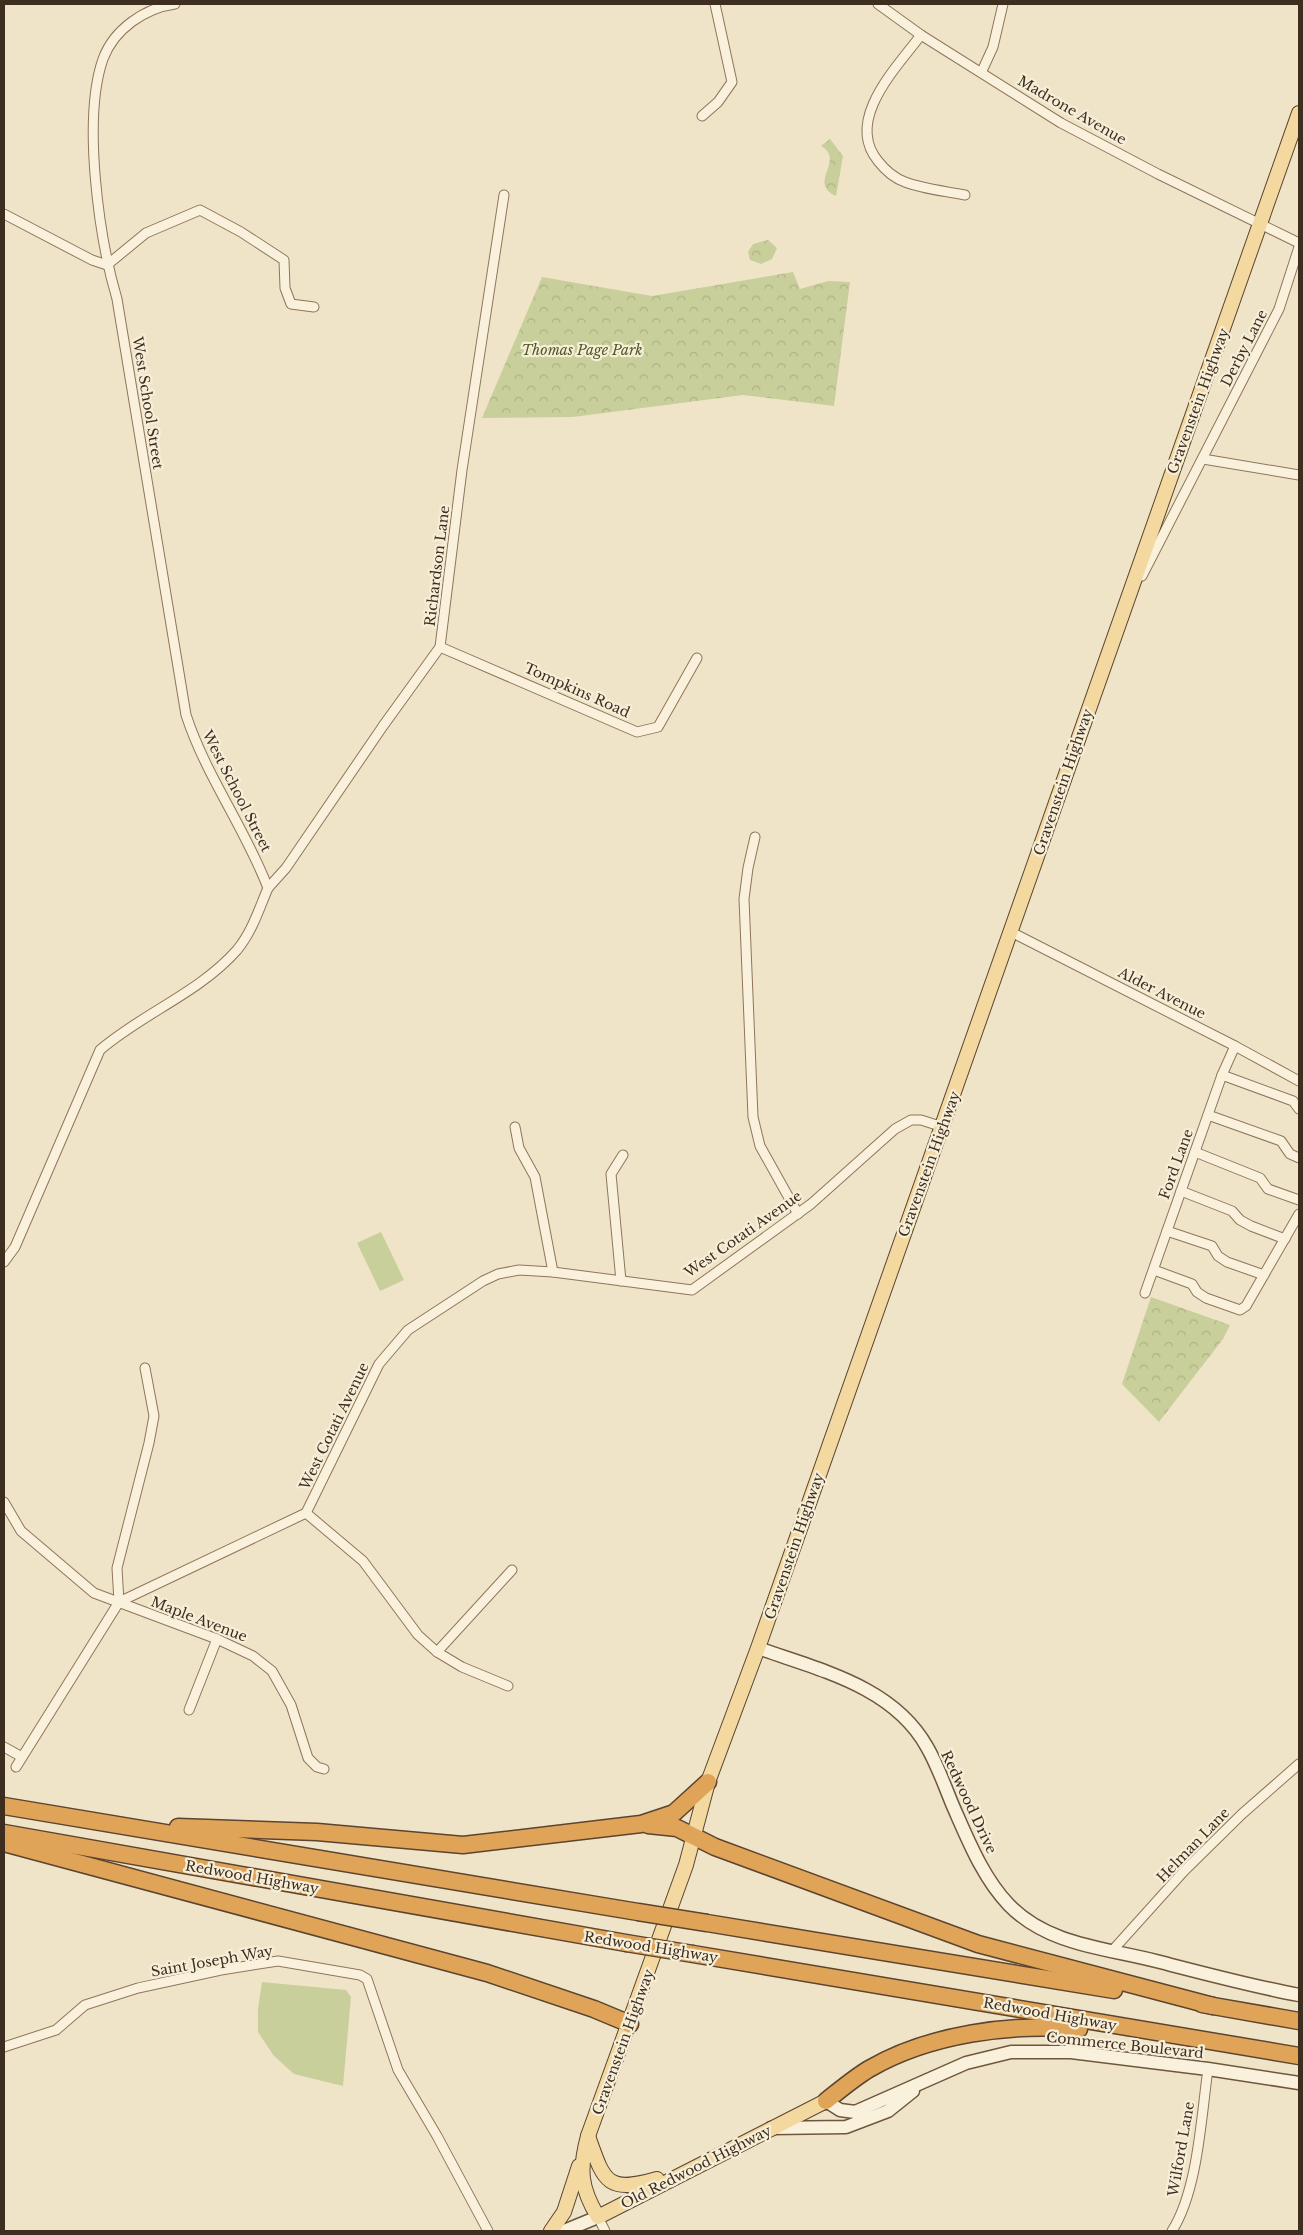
<svg xmlns="http://www.w3.org/2000/svg" width="1303" height="2235" font-family="'Libre Baskerville',serif">
	<style>
		.grass { fill: #c9cf9b }
		.park { fill: url(#park-crowns) }
		.lines { fill: none; stroke-linecap: round; stroke-linejoin: round }
		.street-casing { stroke: #8d765c; stroke-width: 11 }
		.secondary-casing { stroke: #6f573f; stroke-width: 15 }
		.primary-casing { stroke: #5b4430; stroke-width: 16 }
		.highway-casing { stroke: #5b4430; stroke-width: 19 }
		.street { stroke: #faf1dc; stroke-width: 9 }
		.secondary { stroke: #faf1dc; stroke-width: 12 }
		.primary { stroke: #f3d9a0; stroke-width: 14 }
		.highway { stroke: #e0a458; stroke-width: 16 }
		.highway-bridge-casing { stroke: #5b4430; stroke-width: 19; stroke-linecap: butt }
		.highway-bridge { stroke: #e0a458; stroke-width: 16 }
		.labels { text-anchor: middle; stroke-width: 4.5; stroke-linejoin: round; paint-order: stroke }
		.street-label { font-size: 14px; fill: #3d2e20; stroke: #f7eed8 }
		.park-label { font-size: 14px; font-style: italic; fill: #4d5a26; stroke: #f7eed8 }
	</style>
	<defs>
		<pattern id="park-crowns" width="20" height="18" patternUnits="userSpaceOnUse" patternTransform="scale(1.25)"><rect width="20" height="18" fill="#c9cf9b"/><path d="M2 6a3 3 0 1 1 6 0M12 15a3 3 0 1 1 6 0" fill="none" stroke="#aeb285"/></pattern>
	</defs>
	<rect width="100%" height="100%" fill="#f0e4c8"/>
	<g class="grass">
		<path d="M381 1232 404 1280 380 1291 357 1243Z"/>
		<path d="M262 1982 346 1990 351 1997 343 2086 294 2074 274 2056 258 2032V2009Z"/>
	</g>
	<g class="park">
		<path d="M830 139 843 156 836 196C807 183 846 160 821 146Z"/>
		<path d="M768 240 777 248 772 259 761 264 750 260 748 252 753 244Z"/>
		<path d="M793 272 800 289 828 281 850 282 834 406 743 395 573 417 482 418 542 277 652 296Z"/>
		<path d="M1151 1297 1230 1325 1223 1339 1159 1422 1122 1384Z"/>
	</g>
	<g class="lines">
		<g class="street-casing">
			<g id="street">
				<path d="M878 4 921 35 1061 123 1158 174 1299 243"/>
				<path d="M921 35C897 67 844 120 878 161 885 170 894 178 905 182 923 189 945 191 965 195"/>
				<path d="M982 71 993 47 1003 4"/>
				<path d="M702 116 718 102 732 82 715 4"/>
				<path d="M4 214 92 260 107 265"/>
				<path d="M107 265 146 233 200 210 241 232 284 260 285 288 291 304 314 307"/>
				<path d="M1203 459 1299 475"/>
				<path d="M1142 576 1279 309 1299 247"/>
				<path d="M440 647 637 732 658 727 697 658"/>
				<path d="M755 837 748 868 744 899 753 1117 760 1146 798 1214"/>
				<path d="M268 888 286 868 383 726 440 647 462 470 504 195"/>
				<path d="M1011 932 1235 1046 1299 1081"/>
				<path d="M1222 1075 1293 1101 1299 1109"/>
				<path d="M1208 1115 1281 1141 1290 1154 1299 1158"/>
				<path d="M515 1127 519 1148 535 1177 553 1272"/>
				<path d="M1195 1152 1260 1178 1268 1189 1299 1200"/>
				<path d="M1181 1191 1232 1211 1240 1220 1251 1226 1285 1239"/>
				<path d="M1167 1231 1212 1246 1218 1256 1227 1262 1264 1275"/>
				<path d="M4 1262 15 1247 100 1050C143 1013 199 993 237 950 252 932 259 909 268 888 245 828 206 776 186 715L117 299C99 238 82 119 103 59 114 29 145 8 175 4"/>
				<path d="M1154 1270 1192 1284 1197 1292 1206 1298 1240 1310 1246 1306 1299 1214"/>
				<path d="M621 1281 611 1174 623 1155"/>
				<path d="M1145 1293 1222 1075 1235 1046"/>
				<path d="M4 1502 21 1531 94 1593 217 1639 253 1656 272 1671 291 1705 308 1758 317 1767 324 1769"/>
				<path d="M306 1513 363 1561 418 1635 437 1652 462 1667 508 1686"/>
				<path d="M119 1602 117 1568 149 1443 154 1416 145 1368"/>
				<path d="M437 1652 512 1570"/>
				<path d="M189 1710 217 1639"/>
				<path d="M4 1747 22 1757"/>
				<path d="M16 1767 119 1602 306 1513 379 1364 408 1330 483 1281 498 1274 519 1270 553 1272 692 1290 811 1204 895 1129 911 1120H921L943 1127"/>
				<path d="M1112 1951 1184 1871 1242 1814 1299 1764"/>
				<path d="M4 2047 56 2030 85 2005 138 1988 221 1970 278 1961 360 1975 367 1979 398 2070 437 2136 488 2231"/>
				<path d="M598 2217 605 2231"/>
				<path d="M1172 2231C1198 2190 1201 2118 1208 2069"/>
			</g>
		</g>
		<g class="secondary-casing">
			<g id="secondary">
				<path d="M758 1648C819 1670 893 1686 927 1747 938 1766 945 1787 953 1806 968 1840 983 1878 1009 1905 1048 1945 1105 1948 1156 1961 1203 1973 1251 1986 1299 1995"/>
				<path d="M826 2101 840 2110 855 2112 966 2063 1011 2052H1071L1208 2069 1299 2083"/>
				<path d="M771 2128 846 2127 888 2111 913 2091"/>
				<path d="M564 2231 598 2217"/>
			</g>
		</g>
		<g class="primary-casing">
			<g id="primary">
				<path d="M826 2101 598 2217C580 2187 579 2169 588 2136L686 1865 708 1782 758 1648 1299 113"/>
				<path d="M588 2136C604 2181 606 2194 657 2179"/>
				<path d="M551 2231 564 2212 579 2166"/>
			</g>
		</g>
		<g class="highway-casing">
			<g id="highway">
				<path d="M4 1806 638 1912"/>
				<path d="M648 1825 677 1828 715 1847 978 1944 1213 2006"/>
				<path d="M178 1827 317 1832 463 1845 641 1824 674 1813 708 1782"/>
				<path d="M4 1833 626 1943"/>
				<path d="M4 1843 487 1973 594 2009 630 2024"/>
				<path d="M707 1923 1114 1990"/>
				<path d="M693 1954 1299 2056"/>
				<path d="M1202 2004 1299 2021"/>
				<path d="M826 2101C840 2090 854 2078 869 2069 929 2034 1011 2023 1079 2029"/>
			</g>
		</g>
		<use href="#street" class="street"/>
		<use href="#secondary" class="secondary"/>
		<use href="#primary" class="primary"/>
		<use href="#highway" class="highway"/>
		<g class="highway-bridge-casing">
			<g id="highway-bridge">
				<path d="M638 1912 707 1923"/>
				<path d="M626 1943 693 1954"/>
			</g>
		</g>
		<use href="#highway-bridge" class="highway-bridge"/>
	</g>
	<g class="labels">
		<g class="street-label">
			<text transform="translate(1072 110) rotate(30)" y="5">Madrone Avenue</text>
			<text transform="translate(1244 348) rotate(-63)" y="5">Derby Lane</text>
			<text transform="translate(1198 401) rotate(-70)" y="5">Gravenstein Highway</text>
			<text transform="translate(148 403) rotate(81)" y="5">West School Street</text>
			<text transform="translate(437 566) rotate(-83)" y="5">Richardson Lane</text>
			<text transform="translate(577 690) rotate(24)" y="5">Tompkins Road</text>
			<text transform="translate(1063 782) rotate(-71)" y="5">Gravenstein Highway</text>
			<text transform="translate(237 791) rotate(63)" y="5">West School Street</text>
			<text transform="translate(1162 993) rotate(27)" y="5">Alder Avenue</text>
			<text transform="translate(929 1164) rotate(-70)" y="5">Gravenstein Highway</text>
			<text transform="translate(1176 1164) rotate(-70)" y="5">Ford Lane</text>
			<text transform="translate(743 1234) rotate(-35)" y="5">West Cotati Avenue</text>
			<text transform="translate(334 1426) rotate(-64)" y="5">West Cotati Avenue</text>
			<text transform="translate(794 1546) rotate(-71)" y="5">Gravenstein Highway</text>
			<text transform="translate(199 1619) rotate(21)" y="5">Maple Avenue</text>
			<text transform="translate(969 1802) rotate(65)" y="5">Redwood Drive</text>
			<text transform="translate(1193 1845) rotate(-46)" y="5">Helman Lane</text>
			<text transform="translate(252 1877) rotate(10)" y="5">Redwood Highway</text>
			<text transform="translate(651 1947) rotate(9)" y="5">Redwood Highway</text>
			<text transform="translate(212 1961) rotate(-10)" y="5">Saint Joseph Way</text>
			<text transform="translate(1050 2014) rotate(10)" y="5">Redwood Highway</text>
			<text transform="translate(623 2042) rotate(-70)" y="5">Gravenstein Highway</text>
			<text transform="translate(1125 2045) rotate(6)" y="5">Commerce Boulevard</text>
			<text transform="translate(1181 2149) rotate(-80)" y="5">Wilford Lane</text>
			<text transform="translate(696 2167) rotate(-27)" y="5">Old Redwood Highway</text>
		</g>
		<g class="park-label">
			<text x="582" y="355">Thomas Page Park</text>
		</g>
	</g>
	<rect width="1303" height="2235" fill="none" stroke="#3d2e20" stroke-width="10"/>
</svg>
